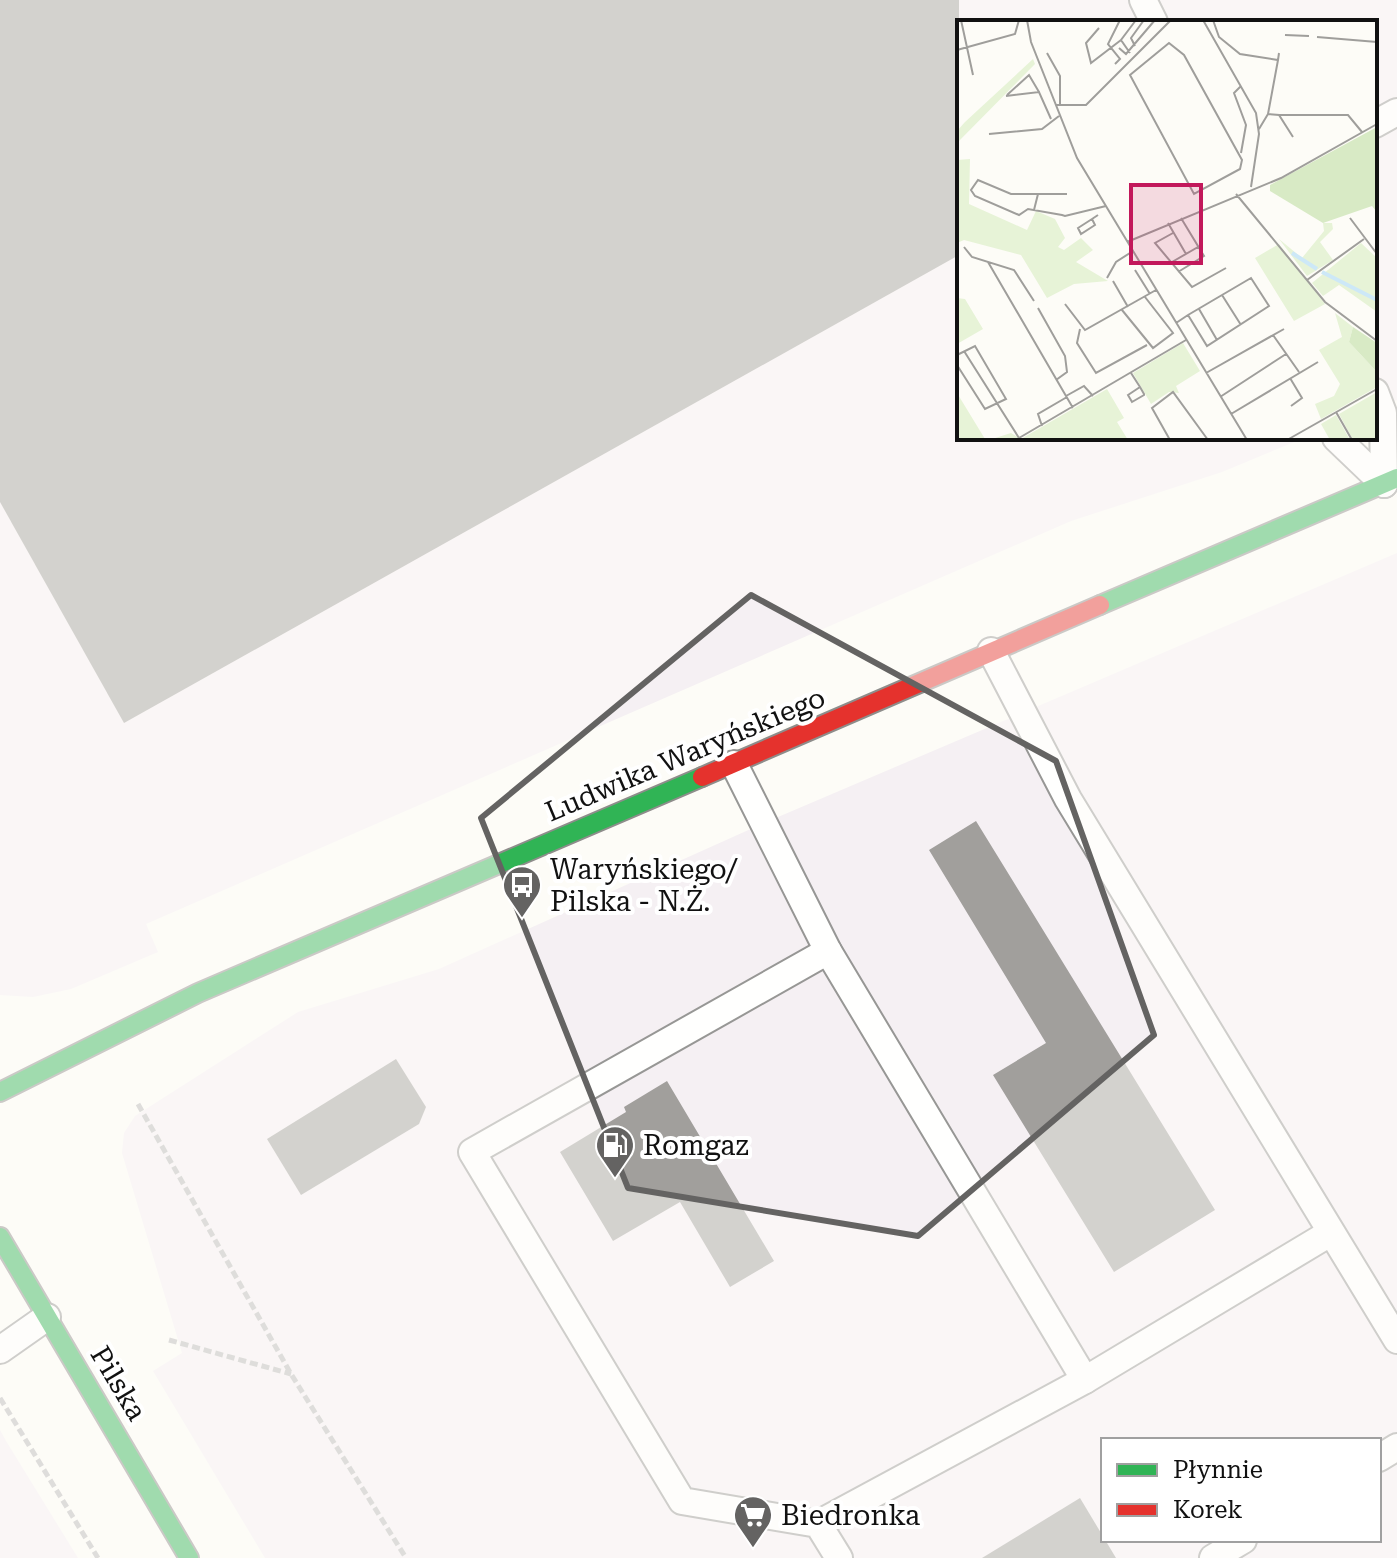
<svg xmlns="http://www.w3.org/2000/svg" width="1397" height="1558" font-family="'Roboto Serif',serif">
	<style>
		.industrial { fill: #f5f0f3; fill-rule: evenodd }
		.building { fill: #a19f9c }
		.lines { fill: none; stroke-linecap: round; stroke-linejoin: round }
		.lane-casing { stroke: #979795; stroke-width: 30 }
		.fast-casing { stroke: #8e8d8b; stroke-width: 22 }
		.jam-casing { stroke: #8e8d8b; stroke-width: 22 }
		.path { stroke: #b9b9b8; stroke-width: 5; stroke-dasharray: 8 4; stroke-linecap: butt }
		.lane { stroke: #fffffe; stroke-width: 26 }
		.fast { stroke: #30b455; stroke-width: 18 }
		.jam { stroke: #e5322d; stroke-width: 18 }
		.marked { fill: none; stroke: #646362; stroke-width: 6; stroke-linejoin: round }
		.labels { text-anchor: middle; stroke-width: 8; stroke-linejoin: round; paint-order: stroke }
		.street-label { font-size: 28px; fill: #111; stroke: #fff }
		.poi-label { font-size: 28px; fill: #111; stroke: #fff; text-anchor: start }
		.inset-river { fill: none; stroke: #cde8f7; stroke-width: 4 }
		.inset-road { fill: none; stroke: #9f9e9b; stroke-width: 2 }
		.view { fill: #c2185b; fill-opacity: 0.15; stroke: #c2185b; stroke-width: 4 }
		.inset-edge { fill: none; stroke: #111; stroke-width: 4 }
	</style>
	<rect width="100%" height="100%" fill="#fdfcf7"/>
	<g class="industrial">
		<path d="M0 0H1397V400L1375 409V22H959V438H1304L1222 472 1071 521 146 924 158 952 71 989 33 997 0 995Z"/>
		<path d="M1397 553V1558H265L153 1371 182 1353 122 1153 124 1133 135 1116 298 1012 439 969 764 823ZM1103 1440H1379V1540H1103Z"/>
		<path d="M0 1430 6 1441 78 1558H0Z"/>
	</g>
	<g class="building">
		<path d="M0 0H959V255L124 723 0 502Z"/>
		<path d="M976 821 1215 1210 1114 1272 993 1075 1046 1043 929 850Z"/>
		<path d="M396 1059 426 1107 419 1124 301 1195 267 1139Z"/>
		<path d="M667 1081 774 1261 730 1287 680 1202 613 1241 560 1152 626 1112 624 1107Z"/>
		<path d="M1080 1498 1116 1558H982Z"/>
	</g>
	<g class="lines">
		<g class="lane-casing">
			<g id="lane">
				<path d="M1143 0 1154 22"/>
				<path d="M1375 124 1397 112"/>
				<path d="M1375 392 1383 413 1384 484"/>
				<path d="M1336 438 1384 484"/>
				<path d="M991 651 1068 799 1397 1340"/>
				<path d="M734 764 828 951 1085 1380"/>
				<path d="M828 951 472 1152 682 1501 818 1524 839 1558"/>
				<path d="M0 1350 47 1317"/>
				<path d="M1379 1458 1397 1447"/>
				<path d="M818 1524 1085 1380 1330 1233"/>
				<path d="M1213 1558 1243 1540"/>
			</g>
		</g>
		<g class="fast-casing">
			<g id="fast">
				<path d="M1100 605 1397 478"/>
				<path d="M0 1092 198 993 702 777"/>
				<path d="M0 1237 189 1558"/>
			</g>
		</g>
		<g class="jam-casing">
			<path id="jam" d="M702 777 1100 605"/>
		</g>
		<g class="path">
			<path d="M138 1104 291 1374 406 1558"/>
			<path d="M169 1340 291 1374"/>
			<path d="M0 1398 98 1558"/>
		</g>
		<use href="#lane" class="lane"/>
		<use href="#fast" class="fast"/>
		<use href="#jam" class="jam"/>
	</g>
	<path d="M0 0H1397V1558H0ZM751 595 1056 761 1154 1035 918 1236 628 1188 481 818Z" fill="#fdfcf7" fill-opacity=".55" fill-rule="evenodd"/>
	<path class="marked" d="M751 595 1056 761 1154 1035 918 1236 628 1188 481 818Z"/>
	<defs>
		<g id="bus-pin" transform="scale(2)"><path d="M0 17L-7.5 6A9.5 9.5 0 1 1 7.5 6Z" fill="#646362" stroke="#fff"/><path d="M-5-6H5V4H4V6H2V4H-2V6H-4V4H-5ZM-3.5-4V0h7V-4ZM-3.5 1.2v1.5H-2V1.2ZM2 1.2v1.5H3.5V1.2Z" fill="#fff"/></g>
		<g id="fuel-pin" transform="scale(2)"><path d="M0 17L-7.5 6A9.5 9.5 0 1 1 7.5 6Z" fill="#646362" stroke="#fff"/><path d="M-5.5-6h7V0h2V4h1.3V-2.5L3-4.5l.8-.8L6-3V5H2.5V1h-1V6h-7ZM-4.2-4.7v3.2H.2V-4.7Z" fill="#fff"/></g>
		<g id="supermarket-pin" transform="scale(2)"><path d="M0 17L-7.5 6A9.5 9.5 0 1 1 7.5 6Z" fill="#646362" stroke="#fff"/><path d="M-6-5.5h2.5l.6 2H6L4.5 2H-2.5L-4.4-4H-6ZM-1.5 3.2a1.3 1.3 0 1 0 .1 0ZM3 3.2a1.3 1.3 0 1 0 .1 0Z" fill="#fff"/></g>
	</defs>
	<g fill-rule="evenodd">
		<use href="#bus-pin" x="522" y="885"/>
		<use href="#fuel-pin" x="615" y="1145"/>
		<use href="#supermarket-pin" x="753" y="1515"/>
	</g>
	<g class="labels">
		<g class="street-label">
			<text transform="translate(685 754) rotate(-23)" y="10">Ludwika Waryńskiego</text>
			<text transform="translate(119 1383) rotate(59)" y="10">Pilska</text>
		</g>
		<g class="poi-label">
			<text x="550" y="879">Waryńskiego/<tspan x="550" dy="32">Pilska - N.Ż.</tspan></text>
			<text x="643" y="1155">Romgaz</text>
			<text x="781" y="1525">Biedronka</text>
		</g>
	</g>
	<g transform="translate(957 20)">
		<rect width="420" height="420" fill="#fdfcf7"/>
		<path d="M76 39 78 44 0 123V111L8 102ZM13 139 12 184 70 210 79 191 98 199 108 218 101 227 107 230 124 218 136 230 119 242 151 261 117 264 90 278 64 235 7 220 0 223V140ZM366 203H375L376 209 363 222 376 240 350 256 322 219 345 238 367 211ZM404 223 420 238V292L382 265 366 276 355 263ZM322 224 368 284 337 301 298 238ZM0 278 8 279 26 309 0 324ZM378 293 396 307 392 322 420 352V367L364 399 358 384 377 376 383 364 362 330 385 317ZM226 323 243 351 219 366 222 373 212 372 194 384 176 353ZM150 369 167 398 160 402 171 420H32L54 413 64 419ZM420 372V420H396L382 394ZM0 373 28 419 0 420ZM379 395 393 420H373L364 404Z" fill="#e7f3d7"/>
		<path d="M420 107V192L415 186 366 203 313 171V165ZM396 307 420 323V352L392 322Z" fill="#d8eac5"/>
		<path class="inset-river" d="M335 233 360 249M365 252 420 280"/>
		<path class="inset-road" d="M4 0 16 55M70 0 74 22 120 138 290 420M246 0 299 93 302 114 294 167M256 0 262 17 283 34 321 40 322 33M142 8 129 23 134 43 164 20M328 15 352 16M360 17 420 22M212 23 227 35 285 140 283 149 237 174 173 55ZM178 26 174 18 187 0M162 28 169 34 198 0M0 30 58 14 62 0M90 33 103 56V84M173 33 164 20 179 0M158 44 163 39 151 24 163 0M284 66 277 73 289 105 284 133M50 75 72 55 82 72M49 76 82 72 94 99M98 85H129L214 0M311 94 321 40M322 95H391L405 112M302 109 311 94 322 95 336 117M32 114 85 109 102 96M81 174H110M279 174 368 282 420 321M77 190 81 174H54L21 160 14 170 18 176 62 195 71 189 105 195 108 196 149 186M393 198 420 234M135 199 138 205 124 214 121 208 135 199 141 195M211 203 229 234M216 213 198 223 235 267 269 248M170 222 324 158 420 104M7 227 15 237 57 250 77 281M31 242 116 388M215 242 241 227M178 250 193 274M221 252 247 236 224 198M150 258 159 242 176 231M350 260 407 219M156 261 171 287M265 275 284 305M108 284 128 310 199 270M81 288 108 336 110 352 99 360M242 289 260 320M165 290 196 328 216 313 188 277M219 303 231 295 294 258 312 286 250 326 231 295M123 309 120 323 139 353 190 325M316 315 342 352M7 331 62 418 229 320M0 335 18 326 49 379 28 389 0 345M174 353 183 367 187 374V375L175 382 171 375 183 367M249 353 327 309M333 358 345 378 334 386M109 376 127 366 136 376M263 377 329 334M379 392 395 420M274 394 361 342M85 406 81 394 110 377M213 420 195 388 216 372 251 420M330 420 420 369"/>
		<path class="view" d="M174 165H244V243H174Z"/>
		<rect width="420" height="420" class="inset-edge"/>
	</g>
	<rect x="1101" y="1438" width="280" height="104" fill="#ffffff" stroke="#a0a0a0" stroke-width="2"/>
	<rect x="1117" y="1464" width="40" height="12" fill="#30b455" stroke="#a0a0a0" stroke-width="2"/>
	<text x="1173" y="1478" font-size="24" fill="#111111">Płynnie</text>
	<rect x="1117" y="1504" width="40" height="12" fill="#e5322d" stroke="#a0a0a0" stroke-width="2"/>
	<text x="1173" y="1518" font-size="24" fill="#111111">Korek</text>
</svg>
